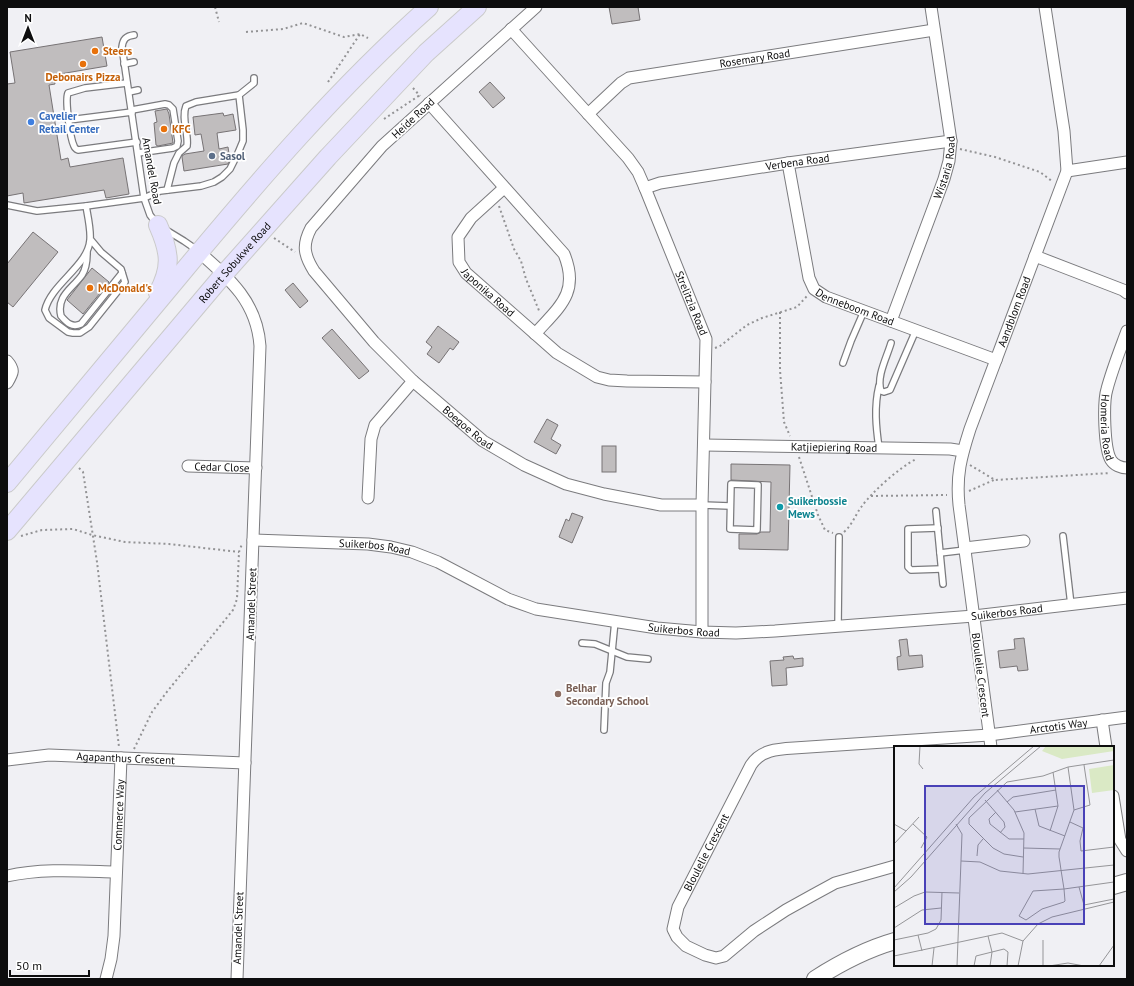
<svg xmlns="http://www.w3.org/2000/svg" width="1134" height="986" font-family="'PT Sans',sans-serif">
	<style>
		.building { fill: #c0bdbe; stroke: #777375 }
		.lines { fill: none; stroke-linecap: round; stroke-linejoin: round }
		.service-casing { stroke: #7b7b7e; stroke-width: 8 }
		.minor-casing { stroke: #7b7b7e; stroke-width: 13 }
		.secondary-casing { stroke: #7b7b7e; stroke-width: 18 }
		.primary-casing { stroke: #cacaca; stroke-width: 20 }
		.path { stroke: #939395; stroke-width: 2; stroke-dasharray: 2 3; stroke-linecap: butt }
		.service { stroke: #fff; stroke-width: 5.5 }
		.minor { stroke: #fff; stroke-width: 11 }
		.secondary { stroke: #fff; stroke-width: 16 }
		.primary { stroke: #e6e3fe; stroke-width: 18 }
		.food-dot { fill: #e8710a; stroke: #fff; stroke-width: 1.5 }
		.shop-dot { fill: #3f7fe0; stroke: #fff; stroke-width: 1.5 }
		.service-dot { fill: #5c6f8a; stroke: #fff; stroke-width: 1.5 }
		.culture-dot { fill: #0f9aa8; stroke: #fff; stroke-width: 1.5 }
		.education-dot { fill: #8d6e63; stroke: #fff; stroke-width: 1.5 }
		.labels { text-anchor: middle; stroke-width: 3.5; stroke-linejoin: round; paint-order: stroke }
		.food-label { font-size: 11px; font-weight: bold; fill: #c56008; stroke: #fff; text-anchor: start }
		.street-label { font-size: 11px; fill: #0d0d0e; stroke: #fff }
		.shop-label { font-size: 11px; font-weight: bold; fill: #366cbe; stroke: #fff; text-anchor: start }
		.service-label { font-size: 11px; font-weight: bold; fill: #4e5e75; stroke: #fff; text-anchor: start }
		.culture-label { font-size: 11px; font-weight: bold; fill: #0d838f; stroke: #fff; text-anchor: start }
		.education-label { font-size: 11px; font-weight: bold; fill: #785e54; stroke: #fff; text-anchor: start }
		.inset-road { fill: none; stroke: #959598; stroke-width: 1 }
		.view { fill: #4941b7; fill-opacity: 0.15; stroke: #4941b7; stroke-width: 2 }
		.inset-edge { fill: none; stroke: #0d0d0e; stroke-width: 2 }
	</style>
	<rect width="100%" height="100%" fill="#f0f0f4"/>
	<g class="building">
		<path d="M609 7H638L640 20 612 24Z"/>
		<path d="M102 37 107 66 54 75 55 84 49 85 61 160 68 158 70 167 123 158 129 194 106 198 104 190 24 203 23 193 7 196V84L15 83 10 52Z"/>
		<path d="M490 82 505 98 493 108 479 92Z"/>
		<path d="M167 109 169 114 173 143 158 146 156 145 154 123 157 122 155 111Z"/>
		<path d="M223 113 224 116 233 114 236 130 217 133 219 149 228 147 230 160 228 164 184 171 182 157V156L185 154 204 151 201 134 195 135 193 117Z"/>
		<path d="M33 232 58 252 13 307 7 302V264Z"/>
		<path d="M92 268 109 282 83 314 67 300Z"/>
		<path d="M293 283 308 301 300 308 285 290Z"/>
		<path d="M438 326 459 342 453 350 450 348 439 363 427 354 432 347 426 342Z"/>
		<path d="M332 329 369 371 359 379 322 338Z"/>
		<path d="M547 419 558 425 551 439 561 445 556 454 534 442Z"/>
		<rect x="602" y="446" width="14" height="26"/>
		<path d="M731 464 790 465 788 550 739 549V534H757L761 532H770L771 482 731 480Z"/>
		<path d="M572 513 583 517 572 543 559 537 566 519 569 521Z"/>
		<path d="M1024 638 1028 670 1018 671 1017 666 1000 668 998 651 1015 649 1014 639Z"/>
		<path d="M907 639 909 656 922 655 923 667 898 670 897 657 901 656 899 640Z"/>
		<path d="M793 656 794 659 803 658V666L786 668 787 685 772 686 770 661 784 660 783 657Z"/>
	</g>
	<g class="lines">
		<g class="service-casing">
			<g id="service">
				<path d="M134 35C126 36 123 39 122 47L144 198 150 215 157 224"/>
				<path d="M124 64 134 62"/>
				<path d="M127 83 85 88 68 93C65 100 70 138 74 146 75 149 75 148 78 150L137 142"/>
				<path d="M129 92 138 90"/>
				<path d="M132 110 165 104 169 105 173 109 178 141 177 146 173 148 138 153"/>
				<path d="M69 120 132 112"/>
				<path d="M167 190 174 163 179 153 187 146C189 134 181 118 186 106L196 102 239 95"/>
				<path d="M7 205 37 211 86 206 144 198 160 191 201 186 214 182 222 177 230 169 238 153 243 141V130L239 95 254 83V78"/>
				<path d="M86 206C88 217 91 230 90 240 88 266 51 284 45 310L49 318 68 332 73 333H80L89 327 125 282 121 269 101 252 91 240"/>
				<path d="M166 230 184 241 197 250"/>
				<path d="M87 253C87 261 86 269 82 275 72 289 56 296 61 316 67 323 72 328 81 324L122 273"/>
				<path d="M891 343C887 357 876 377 881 391L884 392 890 390 916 330"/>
				<path d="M843 363 851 341 864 311"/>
				<path d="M879 448C876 427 874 407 879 386"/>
				<path d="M731 484 758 485 757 530 730 529Z"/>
				<path d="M702 505 730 506"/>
				<path d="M936 511 943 584"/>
				<path d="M938 528 908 529V567L911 570 941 569"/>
				<path d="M1063 536 1071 605"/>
				<path d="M940 553 965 550"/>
				<path d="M838 626 839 537"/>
				<path d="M582 643 595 644 627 657 648 659"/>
				<path d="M604 730 606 683 610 672 615 621"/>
			</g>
		</g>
		<g class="minor-casing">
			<g id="minor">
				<path id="s1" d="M536 7 382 146 311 228C302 245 304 255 314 271L374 342 413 381 483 441 524 465 566 484 604 494 661 505H702"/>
				<path id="s2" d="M511 29 628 158 638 172 645 188 706 339 702 505V632"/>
				<path d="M429 103 564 254C580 293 559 307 535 334"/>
				<path id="s3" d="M588 114 621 83 629 78 934 30"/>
				<path id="s4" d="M788 163 809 278 814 289 826 297 996 360"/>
				<path d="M1067 171 1127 162"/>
				<path id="s5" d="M504 188 471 218 458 237 459 262 466 273 557 353 597 377 609 380 627 381 705 382"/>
				<path id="s6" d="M645 188 660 183 788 163 951 141"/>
				<path d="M199 252C230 279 257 302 260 346L237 979"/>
				<path d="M1035 256 1123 290 1127 293"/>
				<path id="s7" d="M891 321 944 179 949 161 951 141 931 7"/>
				<path id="s8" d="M1127 331C1120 350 1112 370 1107 389 1103 402 1104 449 1111 460 1114 465 1121 468 1127 468"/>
				<path d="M7 361C15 370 13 373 7 383"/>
				<path id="s9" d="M704 445 950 449 963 451"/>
				<path id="s10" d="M188 466 256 468"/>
				<path d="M368 498 371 439 375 425 413 381"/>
				<path id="s11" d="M253 540 368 544 391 547 412 552 438 562 508 599 536 609 657 628 702 632 736 633 775 631 974 616 1127 598"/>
				<path d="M965 548 1024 541"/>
				<path d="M1102 720 1106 747"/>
				<path id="s12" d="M991 747 959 505C956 475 961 457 970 429L1067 171 1064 131 1045 7"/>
				<path id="s13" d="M7 760 49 755 245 763"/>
				<path d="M1113 796 1120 840 1127 851"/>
				<path id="s14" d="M895 866 835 883 813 895 786 910 754 931 724 956 716 958 705 955 686 946 677 937 673 929 678 907 751 765C761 750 777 749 794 748L989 735 1127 717"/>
				<path d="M7 876C43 868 80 871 116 872"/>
				<path id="s15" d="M106 979 111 959 114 936 121 758"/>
			</g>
		</g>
		<g class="secondary-casing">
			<g id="secondary">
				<path d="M1113 886 1127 882"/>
				<path d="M815 979C840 963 867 949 895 941"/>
			</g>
		</g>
		<g class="primary-casing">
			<g id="primary">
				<path d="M158 225C170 252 172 267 158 293"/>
				<path d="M7 483C65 413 123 343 181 274 259 180 338 88 429 7"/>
				<path id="s16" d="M7 531 224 274 328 157 426 53 477 7"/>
			</g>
		</g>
		<g class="path">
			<path d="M215 7 219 22"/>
			<path d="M246 32 283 29 303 23 344 37 360 34"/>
			<path d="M328 82 360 34 368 38"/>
			<path d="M413 88 420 96"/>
			<path d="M384 119 420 95"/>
			<path d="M960 149 995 157 1040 172 1053 182"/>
			<path d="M499 206 514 249 521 261 526 279 540 313"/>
			<path d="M274 238 295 252"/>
			<path d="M780 312V370L784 422 790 436"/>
			<path d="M715 348 720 346 747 325 762 318 797 307 807 296"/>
			<path d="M799 457 818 515 825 530 833 533"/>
			<path d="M970 465 995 480 1110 473"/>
			<path d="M79 468 83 472 97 562 119 747"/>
			<path d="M969 491 994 480"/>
			<path d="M871 496 947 495"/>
			<path d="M844 532C853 524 855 515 862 506 873 491 899 468 916 459"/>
			<path d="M21 536 42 530 73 529 92 535 125 542 169 544 239 552"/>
			<path d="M134 749 152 712 166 693 233 610 237 599 239 552 242 544"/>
		</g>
		<use href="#service" class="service"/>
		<use href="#minor" class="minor"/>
		<use href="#secondary" class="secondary"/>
		<use href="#primary" class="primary"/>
	</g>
	<g class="food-dot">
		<circle cx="95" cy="51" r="4"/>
		<circle cx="83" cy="64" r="4"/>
		<circle cx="164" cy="129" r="4"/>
		<circle cx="90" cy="288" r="4"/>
	</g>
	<circle class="shop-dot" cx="31" cy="122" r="4"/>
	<circle class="service-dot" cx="212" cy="156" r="4"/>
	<circle class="culture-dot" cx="780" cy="507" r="4"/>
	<circle class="education-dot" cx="558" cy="694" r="4"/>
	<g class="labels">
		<g class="food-label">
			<text x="103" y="55">Steers</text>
			<text x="83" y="81" text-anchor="middle">Debonairs Pizza</text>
			<text x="172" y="133">KFC</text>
			<text x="98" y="292">McDonald's</text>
		</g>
		<g class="street-label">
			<text dy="4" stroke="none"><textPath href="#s3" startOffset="182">Rosemary Road</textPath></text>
			<text transform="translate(413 118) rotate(-43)" y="4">Heide Road</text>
			<text dy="4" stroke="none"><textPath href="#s6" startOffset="155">Verbena Road</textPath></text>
			<text dy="4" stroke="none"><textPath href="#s7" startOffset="163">Wistaria Road</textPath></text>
			<text transform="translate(152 171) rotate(80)" y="4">Amandel Road</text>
			<text dy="4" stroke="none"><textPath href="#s16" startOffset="352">Robert Sobukwe Road</textPath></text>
			<text dy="4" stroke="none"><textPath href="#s5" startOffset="135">Japonika Road</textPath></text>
			<text dy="4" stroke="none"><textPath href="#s2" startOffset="333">Strelitzia Road</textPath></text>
			<text dy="4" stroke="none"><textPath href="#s4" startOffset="174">Denneboom Road</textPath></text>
			<text dy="4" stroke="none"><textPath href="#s12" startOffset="447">Aandblom Road</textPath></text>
			<text dy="4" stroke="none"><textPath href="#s8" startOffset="100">Homeria Road</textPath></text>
			<text dy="4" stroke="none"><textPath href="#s1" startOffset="582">Boegoe Road</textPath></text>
			<text dy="4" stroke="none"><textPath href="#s9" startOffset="130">Katjiepiering Road</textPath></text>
			<text dy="4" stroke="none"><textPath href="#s10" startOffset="34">Cedar Close</textPath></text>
			<text dy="4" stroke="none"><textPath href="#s11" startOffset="122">Suikerbos Road</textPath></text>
			<text transform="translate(251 604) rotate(-88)" y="4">Amandel Street</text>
			<text dy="4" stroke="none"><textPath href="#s11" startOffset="770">Suikerbos Road</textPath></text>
			<text dy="4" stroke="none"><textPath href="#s11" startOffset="446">Suikerbos Road</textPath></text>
			<text transform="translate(981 675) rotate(83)" y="4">Bloulelie Crescent</text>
			<text dy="4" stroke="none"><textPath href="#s14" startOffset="754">Arctotis Way</textPath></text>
			<text dy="4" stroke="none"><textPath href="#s13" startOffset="119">Agapanthus Crescent</textPath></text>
			<text dy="4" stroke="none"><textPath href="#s15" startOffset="165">Commerce Way</textPath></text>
			<text dy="4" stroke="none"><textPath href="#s14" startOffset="342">Bloulelie Crescent</textPath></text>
			<text transform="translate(238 928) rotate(-88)" y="4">Amandel Street</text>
		</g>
		<g class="shop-label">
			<text x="39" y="120">Cavelier<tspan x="39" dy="13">Retail Center</tspan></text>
		</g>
		<g class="service-label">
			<text x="220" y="160">Sasol</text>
		</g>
		<g class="culture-label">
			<text x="788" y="505">Suikerbossie<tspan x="788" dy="13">Mews</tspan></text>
		</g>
		<g class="education-label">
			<text x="566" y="692">Belhar<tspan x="566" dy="13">Secondary School</tspan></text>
		</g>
	</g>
	<g transform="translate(894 746)">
		<rect width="220" height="220" fill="#f0f0f4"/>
		<path d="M152 0H220V5L168 13 148 5ZM220 19V44L198 47 195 23Z" fill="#dae9c5"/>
		<path class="inset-road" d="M26 0 25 18 29 23M174 21 180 64 165 106V111L166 117 167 124 170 143 171 155 170 156 148 163 132 174 125 170 139 145 170 143 220 136M103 44 120 64 130 87 129 128M91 54 110 76 111 81 106 87M113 56 119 51 162 44M141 63 145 80 171 90M180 64 196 59 190 19M102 66 95 73 96 78 115 93H130M121 66 164 60M176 76 189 82 186 95 187 105 220 101M0 78 12 85M19 78 33 91 27 102M62 78 68 88 63 220M156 85 164 60 159 26M0 98 25 71M130 102 166 103M83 110 84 99 89 93M129 111 110 108 99 102 75 78V72L113 36 149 30 174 21 220 14M67 115 86 116 106 125 134 128 220 119M185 141 190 159 220 153M0 142 80 51 140 0M0 146 17 131 91 47 147 0M0 162 20 150 31 146 65 147M0 182 28 164 47 162M24 189 28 205M94 190 98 206 96 220M0 194 34 187 42 183 47 174 48 146M149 194V220M0 210 108 187 129 195M38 220 40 202M80 220 82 210 110 203 114 206 113 220M124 220 129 195 144 178 158 171 220 156M155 220 174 217 190 220M205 220 220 199"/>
		<path class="view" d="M31 40H190V178H31Z"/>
		<rect width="220" height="220" class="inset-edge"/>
	</g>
	<rect width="1134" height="986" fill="none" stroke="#0d0d0e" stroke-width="16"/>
	<g transform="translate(28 28)" stroke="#ffffff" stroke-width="3" paint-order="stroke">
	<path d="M0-3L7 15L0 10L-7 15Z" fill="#0d0d0e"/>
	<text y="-6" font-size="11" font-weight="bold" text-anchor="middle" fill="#0d0d0e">N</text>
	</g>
	<path d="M10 970v6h79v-6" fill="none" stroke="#0d0d0e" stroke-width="2"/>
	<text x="16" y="970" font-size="12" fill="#0d0d0e" stroke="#ffffff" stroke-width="3" paint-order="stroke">50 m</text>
</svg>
